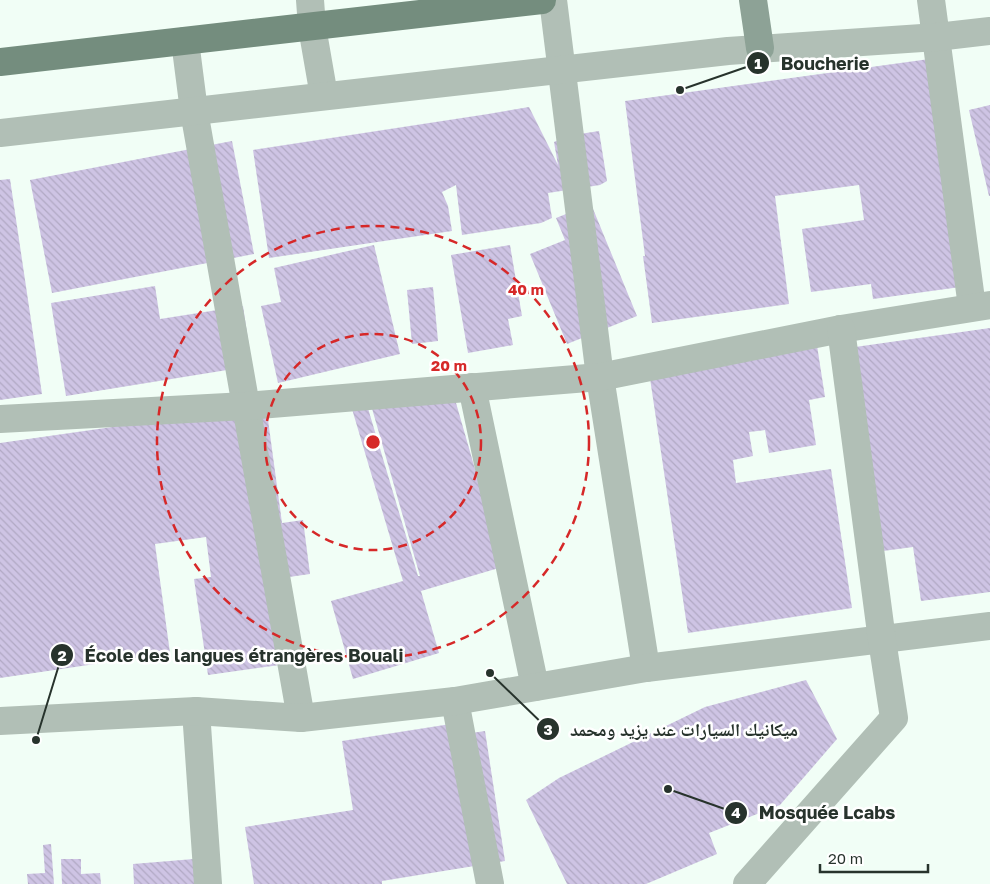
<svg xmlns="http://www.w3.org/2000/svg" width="990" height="884" font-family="'Golos Text','Noto Naskh Arabic',sans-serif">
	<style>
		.building { fill: url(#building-back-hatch) }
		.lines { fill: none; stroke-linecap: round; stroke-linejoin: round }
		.street { stroke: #b1bfb6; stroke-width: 28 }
		.secondary { stroke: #8da296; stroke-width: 28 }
		.primary { stroke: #748d7e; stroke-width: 28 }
		.ring { fill: none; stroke: #d62828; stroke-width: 2.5; stroke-dasharray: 9 6 }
		.centre { fill: #d62828; stroke: #fff; stroke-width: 2.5 }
		.ring-label { font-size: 15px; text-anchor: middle; font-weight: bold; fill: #d62828; stroke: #fff; stroke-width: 5; stroke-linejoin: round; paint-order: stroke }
		.leader { fill: none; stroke: #27332c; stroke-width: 2 }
		.callout-dot { fill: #27332c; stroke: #fff; stroke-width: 2 }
		.mark-label { font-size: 15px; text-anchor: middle; font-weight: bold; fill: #fff }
		.callout-label { font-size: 18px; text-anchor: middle; font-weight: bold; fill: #27332c; stroke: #fff; stroke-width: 5; stroke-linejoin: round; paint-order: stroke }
	</style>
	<defs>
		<pattern id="building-back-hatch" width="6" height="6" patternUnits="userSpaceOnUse" patternTransform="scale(1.25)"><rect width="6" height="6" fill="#cec4e4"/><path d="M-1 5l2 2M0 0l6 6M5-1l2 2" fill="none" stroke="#b1a9c4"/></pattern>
	</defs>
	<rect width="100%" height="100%" fill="#f1fef6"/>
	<g class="building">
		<path d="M944 57 975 285 873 299 871 284 811 292 802 229 864 220 859 185 775 196 789 304 652 323 643 256H645L625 101Z"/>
		<path d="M990 105V196H989L969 110Z"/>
		<path d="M529 107 558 165 554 142 567 136 599 131 607 181 600 185 548 193 552 218 541 223 462 235 456 185 442 192 448 206 452 231 269 258 253 150 488 114Z"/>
		<path d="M232 141 254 254 52 293 30 180Z"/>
		<path d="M10 179 42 394 0 400V180Z"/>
		<path d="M591 204 637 316 567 344 530 254 565 240 556 218Z"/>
		<path d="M374 245 400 354 278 383 261 306 281 302 274 268Z"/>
		<path d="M510 245 522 316 508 319 513 345 468 353 451 255Z"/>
		<path d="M155 286 160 319 243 306 252 366 66 396 51 303Z"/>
		<path d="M433 287 438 341 412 344 407 290Z"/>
		<path d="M990 328V592L921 601 913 547 883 551 855 347Z"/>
		<path d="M816 339 825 397 809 400 816 445 769 453 765 430 749 432 753 456 733 460 736 483 831 469 852 608 688 633 648 365Z"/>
		<path d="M450 382 479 483 509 565 421 591 439 653 353 679 331 601 403 581 352 409 367 405 418 576H420L371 405Z"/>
		<path d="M266 405 282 523 303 520 310 574 275 579 287 664 208 675 194 579 211 577 206 537 155 544 170 653 0 678V443Z"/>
		<path d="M806 680 837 739 780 805 709 833 717 854 646 884H567L526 800 559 778 705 707Z"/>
		<path d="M457 723 459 735 485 731 505 861 382 881V884H254L245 827 353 810 342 741Z"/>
		<path d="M51 844 54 884H28L27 874 45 873 43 845Z"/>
		<path d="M206 858 208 884H134L133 864Z"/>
		<path d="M61 859H81V874L100 873 101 884H62Z"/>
	</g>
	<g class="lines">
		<g class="street">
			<path d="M310 0 312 27 324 96"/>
			<path d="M553 0 600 377 646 668"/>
			<path d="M931 0 972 307"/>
			<path d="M185 41 194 111 301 718"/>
			<path d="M0 133 728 51 937 37 990 31"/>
			<path d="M472 387 535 687"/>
			<path d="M0 419 246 406 600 377 841 329 990 305"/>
			<path d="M455 701 490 884"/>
			<path d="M196 711 208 884"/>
			<path d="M0 721 196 711 301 718 455 701 646 668 990 626"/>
			<path d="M747 884 894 718 882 640 841 329"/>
		</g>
		<path class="secondary" d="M753 0 760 48"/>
		<path class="primary" d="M0 62 542 0"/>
	</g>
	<g class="ring">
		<circle cx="373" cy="442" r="108"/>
		<circle cx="373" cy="442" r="216"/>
	</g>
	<circle cx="373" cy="442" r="8" class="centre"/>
	<g class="ring-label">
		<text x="526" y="295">40 m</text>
		<text x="449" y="371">20 m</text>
	</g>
	<path class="leader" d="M680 90L758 63M36 740L62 655M490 673L548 729M668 789L736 813"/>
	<g class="callout-dot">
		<circle cx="680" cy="90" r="5"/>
		<circle cx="36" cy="740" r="5"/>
		<circle cx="490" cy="673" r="5"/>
		<circle cx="668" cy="789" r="5"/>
		<circle cx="758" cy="63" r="12"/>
		<circle cx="62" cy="655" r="12"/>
		<circle cx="548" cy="729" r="12"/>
		<circle cx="736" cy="813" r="12"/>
	</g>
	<g class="mark-label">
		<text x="758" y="69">1</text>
		<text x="62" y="661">2</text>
		<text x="548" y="735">3</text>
		<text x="736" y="818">4</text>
	</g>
	<g class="callout-label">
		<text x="825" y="70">Boucherie</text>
		<text x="244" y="662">École des langues étrangères Bouali</text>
		<text x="684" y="736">ميكانيك السيارات عند يزيد ومحمد</text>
		<text x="827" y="819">Mosquée Lcabs</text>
	</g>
	<path d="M820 864v8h108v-8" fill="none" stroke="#27332c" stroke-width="2.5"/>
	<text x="828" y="864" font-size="15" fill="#27332c" stroke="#ffffff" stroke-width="4" paint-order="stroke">20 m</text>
</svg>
